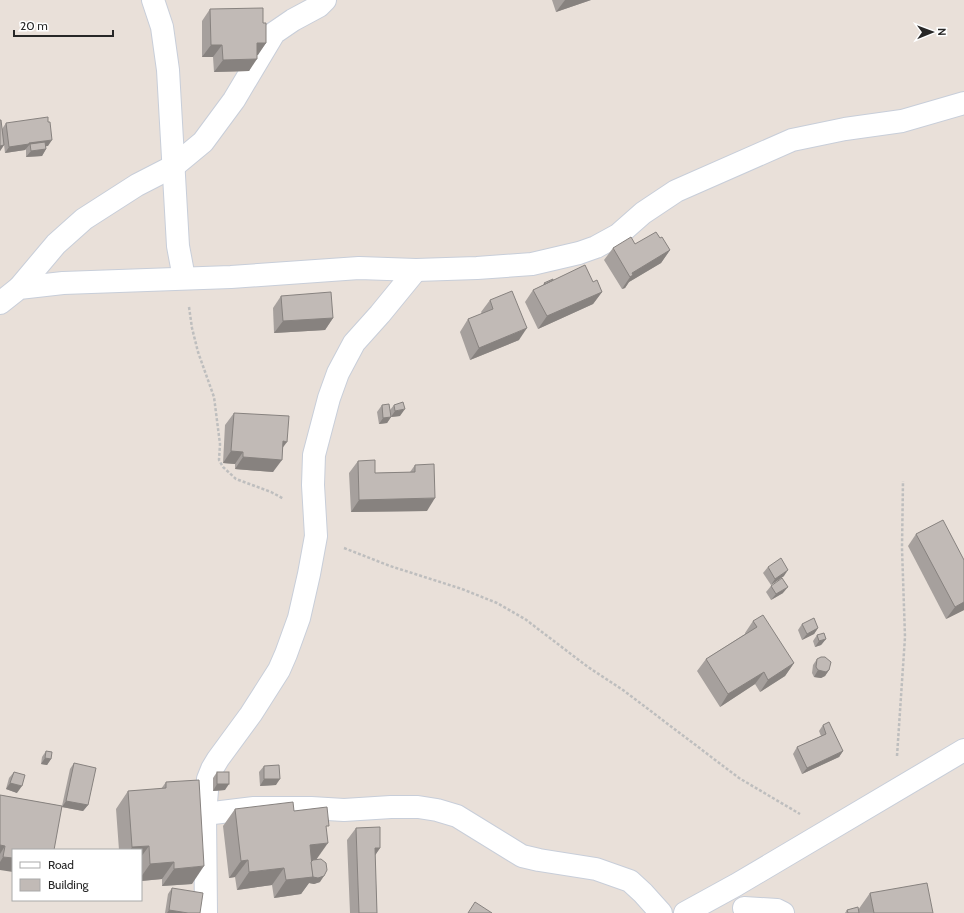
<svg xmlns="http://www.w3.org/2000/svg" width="964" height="913" font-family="Cabin,sans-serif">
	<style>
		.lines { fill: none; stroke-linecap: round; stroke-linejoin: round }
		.minor-casing { stroke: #c8ced9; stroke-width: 24 }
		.path { stroke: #bebebe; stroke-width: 2.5; stroke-dasharray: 3 2; stroke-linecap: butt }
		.minor { stroke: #fff; stroke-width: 22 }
		.wall { fill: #a6a09d }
		.shaded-wall { fill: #87827f }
		.building { fill: #c1bab6; stroke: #87827f }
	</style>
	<rect width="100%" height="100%" fill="#e9e0d9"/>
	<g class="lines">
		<g class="minor-casing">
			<g id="minor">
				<path d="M153 0 162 27 168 70 178 246 184 278"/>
				<path d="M19 288 56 244 84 219 137 185 174 166 203 142 234 100 274 33 293 20 319 6 325 0"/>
				<path d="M0 303 19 288 63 283 231 277 359 268 416 270 477 268 532 264 579 253 596 247 618 235 643 213 676 191 792 140 845 129 902 121 964 103"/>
				<path d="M205 814 254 808H311L344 810 391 807H418L437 810 457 816 522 856 539 860 596 869 630 881 643 893 661 913"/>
				<path d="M744 908 777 910 783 913"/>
				<path d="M206 913 205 814 208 779 212 769 218 759 251 714 279 670 286 654 299 618 309 574 316 536 313 485 314 455 329 398 338 373 354 343 380 314 416 270"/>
				<path d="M685 913 736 885 964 750"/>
			</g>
		</g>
		<g class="path">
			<path d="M189 307 192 328 198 352 214 397 220 444 219 460 223 467 236 479 271 492 284 499"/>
			<path d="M344 548 390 566 462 589 497 603 525 619 588 667 623 690 739 778 800 814"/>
			<path d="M897 756 905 637 902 548 903 481"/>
		</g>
		<use href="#minor" class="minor"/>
	</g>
	<g class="wall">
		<path d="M552 0H591L556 12Z"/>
		<path d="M210 9 263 23 266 43 257 55 249 71 214 72 213 57H202V21Z"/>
		<path d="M0 120 2 129 6 123 48 146H46V149L42 156 26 157V149L25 150 5 153 3 136 4 145 0 151Z"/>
		<path d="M635 244 670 250 661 263 629 282 625 288 622 289 604 260 613 248Z"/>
		<path d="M553 280 593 282 602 292 593 304 538 329 525 302 533 290 543 285 544 283Z"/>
		<path d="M281 296 333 318 325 330 274 333 273 308Z"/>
		<path d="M490 300 519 340 470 360 460 332 468 319 482 314 481 312Z"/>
		<path d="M382 405 390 410 394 405 400 416 391 417 387 423 379 424 377 412Z"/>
		<path d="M234 413 283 448 273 472 235 469V464L223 463 225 425Z"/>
		<path d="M358 461 375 473 410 472 415 465 427 511 351 512 349 473Z"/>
		<path d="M916 534 964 560V610L946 619 908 546Z"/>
		<path d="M768 567 784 576 771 585 763 573Z"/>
		<path d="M771 586 783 593 771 600 766 592Z"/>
		<path d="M753 621 794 663 785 676 760 692 755 684 720 707 697 671 706 659 745 634V633Z"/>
		<path d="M802 624 818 628 814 634 802 640 798 630Z"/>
		<path d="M817 635 826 639 821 645 815 647 813 641Z"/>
		<path d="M817 659 829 670 825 676 821 678 814 677 812 673 813 665Z"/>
		<path d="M823 725 843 751 839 757 802 774 793 754 797 747 821 736 819 731Z"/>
		<path d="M46 751 51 759 47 765 41 764 42 757Z"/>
		<path d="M74 763 88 805 83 811 62 807 0 870V795L62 806 70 769Z"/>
		<path d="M264 766 276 785 260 786 259 772Z"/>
		<path d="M14 772 17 793 6 789 9 778Z"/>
		<path d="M217 772 225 790 213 791V778Z"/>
		<path d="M166 782 192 884 162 886V879L141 881V850H119L116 809 128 791 161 789Z"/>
		<path d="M235 809 294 811 326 830 316 860 320 882 314 884 309 883 301 894 274 898 272 885 237 890 235 877 229 878 223 826Z"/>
		<path d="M356 828 380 848 375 855 377 913H350L347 840Z"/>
		<path d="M172 888 200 913H165L168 894Z"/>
		<path d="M870 893 933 913H845L847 910H858Z"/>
	</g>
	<g class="shaded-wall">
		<path d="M565 0H591L556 12Z"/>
		<path d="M257 43H266L258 55 248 56Z"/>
		<path d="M211 45H222L213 57H202Z"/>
		<path d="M257 59 249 71 214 72 223 60Z"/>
		<path d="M52 140 48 146 30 148V144L25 150 5 153 9 147 29 143Z"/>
		<path d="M4 145 0 151V146Z"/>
		<path d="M46 149 42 156 26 157 31 151Z"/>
		<path d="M670 250 661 263 629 282 625 288 622 289 630 277 632 273Z"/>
		<path d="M602 292 593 304 538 329 547 316Z"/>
		<path d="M333 318 325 330 274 333 283 321Z"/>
		<path d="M527 328 519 340 470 360 479 348Z"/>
		<path d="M405 409 400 416 391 417 387 423 379 424 383 418 391 417 395 411Z"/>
		<path d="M283 441 287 442 278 454Z"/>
		<path d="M231 451 243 452 235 464 223 463Z"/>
		<path d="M243 457 282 460 273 472 235 469Z"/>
		<path d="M435 498 427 511 351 512 359 500Z"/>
		<path d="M788 570 784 576 771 585 775 579Z"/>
		<path d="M788 587 783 593 771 600 776 594Z"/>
		<path d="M964 602V610L946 619 955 607Z"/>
		<path d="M818 628 814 634 802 640 807 634Z"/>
		<path d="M826 639 821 645 815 647 819 641Z"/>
		<path d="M794 663 785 676 760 692 768 680Z"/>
		<path d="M818 670H829L825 676 821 678 814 677Z"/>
		<path d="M764 672 755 684 720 707 728 694Z"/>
		<path d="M843 751 839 757 802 774 807 768Z"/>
		<path d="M45 758 51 759 47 765 41 764Z"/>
		<path d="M264 779H280L276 785 260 786Z"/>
		<path d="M10 783 22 786 17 793 6 789Z"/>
		<path d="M217 784H229L225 790 213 791Z"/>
		<path d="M66 801 88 805 83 811 62 807Z"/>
		<path d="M328 843 316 860 298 862 310 845Z"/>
		<path d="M0 845 5 846 0 854Z"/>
		<path d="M149 846 141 857V850H130L132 847Z"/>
		<path d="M375 848H380L372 860Z"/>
		<path d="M3 857 13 858V872L0 870V862Z"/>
		<path d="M248 860 235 877 229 878 241 861Z"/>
		<path d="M174 862 162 879 141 881V877L150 864Z"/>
		<path d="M204 866 192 884 162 886 174 869Z"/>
		<path d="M284 868 272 885 237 890 249 872Z"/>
		<path d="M312 876H324L320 882 314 884 309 883 301 894 274 898 286 880Z"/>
		<path d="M169 910 188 913H167Z"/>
	</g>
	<g class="building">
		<path d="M263 8V23H266V43H257V59L223 60 222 45H211L210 9Z"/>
		<path d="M48 117V122H50L52 140 29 143V144L9 147 6 123Z"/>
		<path d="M0 120H1L4 145 0 146Z"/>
		<path d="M45 142 46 149 31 151 30 144Z"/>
		<path d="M656 232 660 238 662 237 670 250 632 273 633 275 630 277 613 248 631 237 635 244Z"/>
		<path d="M585 265 593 282 597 280 602 292 547 316 533 290Z"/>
		<path d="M553 279V280L545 284 544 283Z"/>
		<path d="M512 291 527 328 479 348 468 319 493 309 490 300Z"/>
		<path d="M331 292 333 318 283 321 281 296Z"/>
		<path d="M403 402 405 409 395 411 394 405Z"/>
		<path d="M389 404 391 417 383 418 382 405Z"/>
		<path d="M234 413 289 416 287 442 283 441 282 460 243 457V452L231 451Z"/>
		<path d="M375 460V473L415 472V465L434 464 435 498 359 500 358 461Z"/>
		<path d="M943 520 964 560V602L955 607 916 534Z"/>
		<path d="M781 558 788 570 775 579 768 567Z"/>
		<path d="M782 578 788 587 776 594 771 586Z"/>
		<path d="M763 615 794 663 768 680 764 672 728 694 706 659 757 627 753 621Z"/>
		<path d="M814 618 818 628 807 634 802 624Z"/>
		<path d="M824 633 826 639 819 641 817 635Z"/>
		<path d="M821 657H825L831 662 829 670 826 672 818 670 816 667 817 659Z"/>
		<path d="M829 722 843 751 807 768 797 747 826 734 823 725Z"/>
		<path d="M46 751 52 752 51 759 45 758Z"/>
		<path d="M74 763 96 768 88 805 66 801Z"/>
		<path d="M279 765 280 779H264V766Z"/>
		<path d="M14 772 25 775 22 786 10 783Z"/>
		<rect x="217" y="772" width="12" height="12"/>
		<path d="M199 780 204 866 174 869V862L150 864 149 846 132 847 128 791 166 788V782Z"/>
		<path d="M0 795 62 806 54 850H13V858L3 857 5 846 0 845Z"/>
		<path d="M293 802 294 811 327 807 329 826H326L328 843 310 845 313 877 286 880 284 868 249 872 248 860 241 861 235 809Z"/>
		<path d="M380 827V848H375L377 913H359L356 828Z"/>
		<path d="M321 859 326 863 327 870 324 876 318 878 313 877 311 862 313 860Z"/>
		<path d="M927 883 933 913H874L870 893Z"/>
		<path d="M172 888 203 893 200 913H188L169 910Z"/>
		<path d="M475 902 492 913H468Z"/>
		<path d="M858 907 859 913H848L847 910Z"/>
	</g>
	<rect x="12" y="849" width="130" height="52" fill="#ffffff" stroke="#a9a9a9"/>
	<rect x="20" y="862" width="20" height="6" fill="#ffffff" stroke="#a9a9a9"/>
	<text x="48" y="869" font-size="12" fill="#272727">Road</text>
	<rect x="20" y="879" width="20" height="12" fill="#c1bab6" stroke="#a9a9a9"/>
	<text x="48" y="889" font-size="12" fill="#272727">Building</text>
	<g transform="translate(932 32) rotate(89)" stroke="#ffffff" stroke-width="3" paint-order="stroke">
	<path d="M0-3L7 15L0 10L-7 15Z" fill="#272727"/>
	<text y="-6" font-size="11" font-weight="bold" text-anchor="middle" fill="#272727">N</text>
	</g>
	<path d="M14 30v6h99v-6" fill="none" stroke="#272727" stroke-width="2"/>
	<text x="20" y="30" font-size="12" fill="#272727" stroke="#ffffff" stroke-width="3" paint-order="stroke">20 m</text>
</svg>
